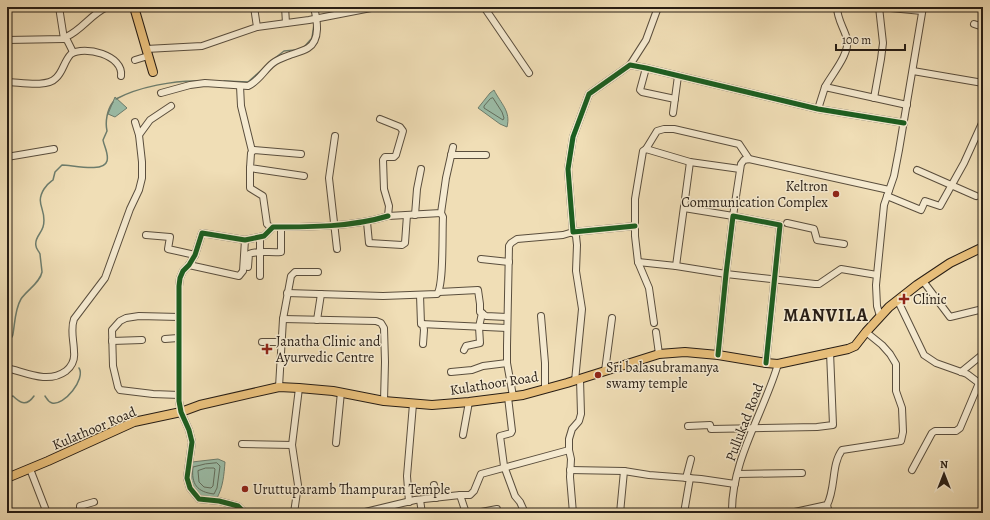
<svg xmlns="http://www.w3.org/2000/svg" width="990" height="520" font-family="Alegreya,serif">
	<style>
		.water { fill: #9bbda8; stroke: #6d7d6d }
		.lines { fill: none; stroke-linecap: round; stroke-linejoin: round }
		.shore { stroke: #626e5e; stroke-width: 1 }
		.stream { stroke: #6d7d6d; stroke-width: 1.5 }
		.minor-casing { stroke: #5a4e3d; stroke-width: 8 }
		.major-casing { stroke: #281e15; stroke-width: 10 }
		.minor { stroke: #f5ead0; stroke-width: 6 }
		.major { stroke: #e8bf7b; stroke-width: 8 }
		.cycleway-casing { stroke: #f5ead0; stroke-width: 8 }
		.cycleway { stroke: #1b5e20; stroke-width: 5 }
		.poi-dot { fill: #8f2418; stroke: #f5ead0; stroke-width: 1.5 }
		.labels { text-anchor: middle; stroke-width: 3; stroke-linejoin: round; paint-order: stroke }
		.poi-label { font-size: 14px; fill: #281e15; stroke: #f5ead0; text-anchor: start }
		.street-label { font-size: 14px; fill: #281e15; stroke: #f5ead0 }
		.district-label { font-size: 18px; font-weight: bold; letter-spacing: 1px; fill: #281e15; stroke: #f5ead0 }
	</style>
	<rect width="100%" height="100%" fill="#f0deb6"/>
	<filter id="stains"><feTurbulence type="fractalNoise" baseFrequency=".005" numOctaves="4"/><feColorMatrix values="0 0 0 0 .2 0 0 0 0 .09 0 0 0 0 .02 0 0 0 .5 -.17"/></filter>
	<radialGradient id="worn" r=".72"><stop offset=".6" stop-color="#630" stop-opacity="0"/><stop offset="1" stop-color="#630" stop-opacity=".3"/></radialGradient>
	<g class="water">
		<path d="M494 90C501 104 511 111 507 127L500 124 478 108 490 93Z"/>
		<path d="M115 97 127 108 115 117 108 114Z"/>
		<path d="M218 459 225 462C224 475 223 487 217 498L200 496 191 487 188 475 192 462Z"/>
	</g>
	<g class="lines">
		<g class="shore">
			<path d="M493 98 502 112 504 118 503 120 484 108V106L490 99Z"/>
			<path d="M217 463 220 466 217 488 214 494C197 492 191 484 193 467L205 464Z"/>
			<path d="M206 468H214L215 469 213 486 211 488 204 487 199 482 198 471Z"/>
		</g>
		<g class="stream">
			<path d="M305 46 312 38 314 24"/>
			<path d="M275 58 284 51 295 50"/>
			<path d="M224 81 248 82 266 66"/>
			<path d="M116 99C138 87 175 80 200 81"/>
			<path d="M7 351C8 348 8 345 9 342 10 339 13 337 13 334 15 322 15 309 21 299 27 290 40 283 42 272 42 271 40 255 40 254 39 251 36 249 36 246 34 238 41 234 43 227 48 210 34 205 44 189 47 184 49 183 53 180L55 172 62 165C72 165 104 173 107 161 109 154 104 146 103 140L107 131C105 122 107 110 113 102"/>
			<path d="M45 396C47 399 48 402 52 403 64 406 86 379 79 368"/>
			<path d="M7 398 13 396C21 404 27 406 34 396"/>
		</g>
		<g class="minor-casing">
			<g id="minor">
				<path d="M59 7 64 39 67 40 73 52"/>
				<path d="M285 7 286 23"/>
				<path d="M484 7 529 73"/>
				<path d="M880 7 922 11"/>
				<path d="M974 24 983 27"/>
				<path d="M257 27 309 20 376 7"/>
				<path d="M7 40 64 39 66 37C82 30 91 14 107 7"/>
				<path d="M146 49 202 46 257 27 254 7"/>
				<path d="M135 60 148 56"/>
				<path d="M630 65 646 40 657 10"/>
				<path d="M646 68 640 90 642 92 675 99"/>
				<path d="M913 71 983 83"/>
				<path d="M7 82C19 82 47 88 56 78 63 72 64 61 71 54 84 45 124 55 121 76"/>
				<path d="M240 86 241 106 252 151"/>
				<path d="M825 87C832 74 850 54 847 39 844 28 837 19 837 7"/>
				<path d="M161 93 190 85 205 83 248 86C259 81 264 70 273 63 278 59 285 57 290 55 296 53 303 51 308 48 321 40 317 20 314 7"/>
				<path d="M874 98 881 59 883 43 879 7"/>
				<path d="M818 109 825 87 907 105"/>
				<path d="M673 113 678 76"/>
				<path d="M380 119 400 127 403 131 396 155 394 157H385L383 160 384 189 389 206 388 216 441 213 446 178 453 147"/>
				<path d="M135 122 139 135 150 120 171 106"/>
				<path d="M335 136 329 178 337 249"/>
				<path d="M646 149 657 131 664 129H674L739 144 749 159"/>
				<path d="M301 154 254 150 251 153 250 168 304 176"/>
				<path d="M451 155H486"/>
				<path d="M7 157 54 149"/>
				<path d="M983 161V165"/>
				<path d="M250 168V188L263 196 267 224 271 228"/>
				<path d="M917 170 976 196"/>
				<path d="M887 196 921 210 925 201 940 206 964 163 983 121"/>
				<path d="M684 208 733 216 741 164 744 160 749 159 889 190"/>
				<path d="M415 215 417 189 421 169"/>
				<path d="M367 222 369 243 402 245 405 243 407 215"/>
				<path d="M787 223 814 229 817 240 844 244"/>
				<path d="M635 226 573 232 568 169 573 137 589 94 630 65 646 68 818 109 904 123"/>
				<path d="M146 235 170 237 168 249 195 255"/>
				<path d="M260 237V276"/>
				<path d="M481 259 509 262"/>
				<path d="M638 262 676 266 726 274 815 284H819L841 269 877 275"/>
				<path d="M189 265 239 276 243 271 245 240"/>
				<path d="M676 266 690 162"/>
				<path d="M248 267 249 254C259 250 270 253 281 252V227"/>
				<path d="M923 281 950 317 983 309"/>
				<path d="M439 292 478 290 480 304V312L486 316 507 317"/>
				<path d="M287 293 383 296 437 294C444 286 442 231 443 217L441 213"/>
				<path d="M420 295 421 324 507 328"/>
				<path d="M898 301 924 355 936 363 967 374 979 383H983"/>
				<path d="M541 316 545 363V389"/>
				<path d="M880 316 877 306 876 285 884 205 894 176 899 150 923 7"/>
				<path d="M179 317 139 316 126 318 120 321 112 330 113 366 118 387 120 390 153 394 179 395"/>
				<path d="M283 319 376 321 381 323 384 328 385 362 384 401"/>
				<path d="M317 320 321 294"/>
				<path d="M654 323 649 288 638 262 635 236V199L643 151 646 149 690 162 740 169"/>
				<path d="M423 324 424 330 423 344"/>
				<path d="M656 332 659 354"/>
				<path d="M165 339 178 338"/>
				<path d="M112 341 142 340"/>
				<path d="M262 342H282"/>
				<path d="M464 350 466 346 480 343 479 327 482 313"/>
				<path d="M718 355 726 274 733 216 780 225 766 363"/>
				<path d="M7 368C27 373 48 384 66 371 72 366 75 360 74 352 74 341 70 330 74 319L105 278 130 209 139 190 142 178V162L139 135"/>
				<path d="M605 371 612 318"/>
				<path d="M451 372 472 370 483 366 507 363"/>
				<path d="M961 372 983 354"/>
				<path d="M279 387 283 319 291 276 295 272H318"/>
				<path d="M513 396 507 363V346L509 246 511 243 517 239 563 235 573 232 576 236 577 245 576 271 582 309 575 381"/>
				<path d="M508 397 512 431 511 433 500 436 504 466 515 496 520 502 525 513"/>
				<path d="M688 426 710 425 711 429 817 427 833 425 830 352"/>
				<path d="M463 435 469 402"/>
				<path d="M336 443 341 392"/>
				<path d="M242 444 292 445"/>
				<path d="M569 450 571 459 570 477 573 513"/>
				<path d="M30 469 47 513"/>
				<path d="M570 470 624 471 649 475 701 479 735 484"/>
				<path d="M912 470 932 433 935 431H956L960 428 979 383"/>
				<path d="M738 474 802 473"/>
				<path d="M686 478 691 459"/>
				<path d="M434 485 436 498"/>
				<path d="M420 500 422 513"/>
				<path d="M409 502 407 476 413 404"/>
				<path d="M827 505 829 513"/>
				<path d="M80 513V506L94 502"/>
				<path d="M245 513 238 506 219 501 199 499 190 488 187 478 192 442 189 430 181 412 179 401V286L180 278 183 271 189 265 195 255 202 233 245 240 264 236 273 227C311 227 352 227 388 216"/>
				<path d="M294 513 298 485 292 445 299 388"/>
				<path d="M361 513 415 500 460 495"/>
				<path d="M466 513 460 495H470L474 491 481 474 569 450V439L572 429 579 421 581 414 580 379"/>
				<path d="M476 513 497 509"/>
				<path d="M620 513 624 471"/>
				<path d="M684 513 690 478"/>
				<path d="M732 513C731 461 764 412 778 364"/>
				<path d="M790 513 827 505C836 488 831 465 842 450L901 441 903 432 902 408 896 391V364L890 354 882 345 866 332"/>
			</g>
		</g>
		<g class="major-casing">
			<g id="major">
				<path d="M134 7 153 72"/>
				<path d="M7 478 48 461 134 422 181 412 200 405 279 387 299 388 333 391 384 401 432 405 469 402 523 395 567 383 659 354 685 352 718 355 766 363 778 364 848 349 855 346 866 332 889 307 917 285 950 263 983 247"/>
			</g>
		</g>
		<use href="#minor" class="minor"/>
		<use href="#major" class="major"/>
		<g class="cycleway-casing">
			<g id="cycleway">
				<path d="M635 226 573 232 568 169 573 137 589 94 630 65 646 68 818 109 904 123"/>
				<path d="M718 355 726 274 733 216 780 225 766 363"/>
				<path d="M245 513 238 506 219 501 199 499 190 488 187 478 192 442 189 430 181 412 179 401V286L180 278 183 271 189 265 195 255 202 233 245 240 264 236 273 227C311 227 352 227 388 216"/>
			</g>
		</g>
		<use href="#cycleway" class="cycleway"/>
	</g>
	<g class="poi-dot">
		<circle cx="836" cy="194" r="4"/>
		<path d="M902 293h4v4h4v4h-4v4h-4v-4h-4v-4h4z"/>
		<path d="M265 343h4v4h4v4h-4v4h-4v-4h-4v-4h4z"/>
		<circle cx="598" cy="375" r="4"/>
		<circle cx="245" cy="489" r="4"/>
	</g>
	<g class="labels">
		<g class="poi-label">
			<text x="828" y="191" text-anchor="end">Keltron<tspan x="828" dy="16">Communication Complex</tspan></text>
			<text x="913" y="304">Clinic</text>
			<text x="276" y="346">Janatha Clinic and<tspan x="276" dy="16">Ayurvedic Centre</tspan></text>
			<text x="606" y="372">Sri balasubramanya<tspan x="606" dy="16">swamy temple</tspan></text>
			<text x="253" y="494">Uruttuparamb Thampuran Temple</text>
		</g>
		<g class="street-label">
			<text transform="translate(494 383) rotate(-9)" y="5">Kulathoor Road</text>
			<text transform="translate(744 422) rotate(-69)" y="5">Pullukad Road</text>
			<text transform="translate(94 428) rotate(-23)" y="5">Kulathoor Road</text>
		</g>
		<g class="district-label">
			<text x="826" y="321">MANVILA</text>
		</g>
	</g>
	<rect width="990" height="520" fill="none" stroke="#f0deb6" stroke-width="24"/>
	<rect x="8" y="8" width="974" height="504" fill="none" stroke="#281e15" stroke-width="2"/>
	<rect x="12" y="12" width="966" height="496" fill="none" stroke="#281e15"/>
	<g transform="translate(944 474)" stroke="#f5ead0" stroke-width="3" paint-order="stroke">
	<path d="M0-3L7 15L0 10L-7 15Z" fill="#281e15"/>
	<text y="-6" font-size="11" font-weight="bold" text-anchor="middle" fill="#281e15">N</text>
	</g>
	<path d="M836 44v6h69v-6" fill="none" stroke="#281e15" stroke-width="2"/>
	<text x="842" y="44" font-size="12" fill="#281e15" stroke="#f5ead0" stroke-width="3" paint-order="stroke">100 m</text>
	<rect width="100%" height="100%" filter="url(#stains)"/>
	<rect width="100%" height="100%" fill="url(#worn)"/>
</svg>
